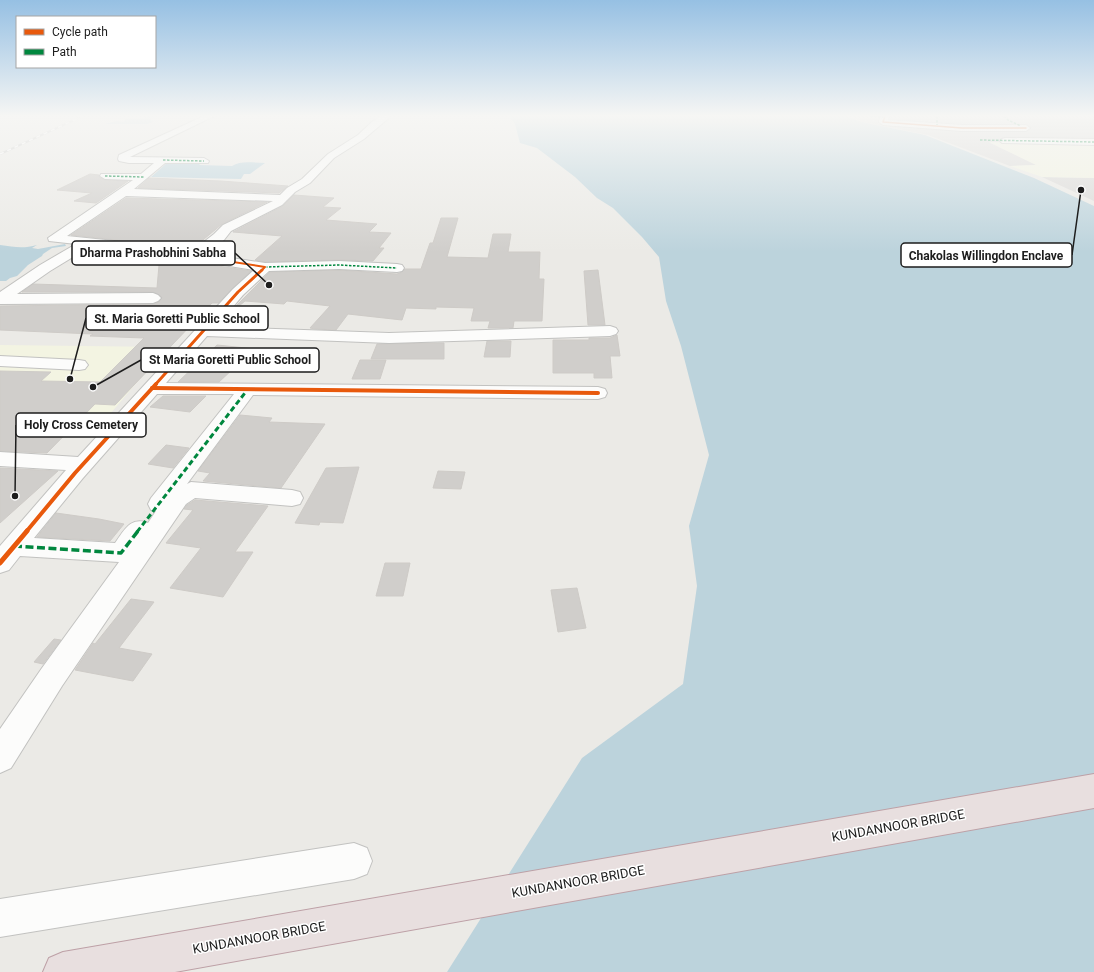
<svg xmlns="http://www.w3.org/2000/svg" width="1094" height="972" font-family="Roboto,sans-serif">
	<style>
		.residential { fill: #dad9d7 }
		.education { fill: #f3f4e2 }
		.water { fill: #bcd3dc }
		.building { fill: #d0cecb; stroke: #cecbc7 }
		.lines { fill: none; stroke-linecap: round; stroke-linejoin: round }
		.minor-casing { stroke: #c2c2c0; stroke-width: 2 }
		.highway-casing { stroke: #bda0a6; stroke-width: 2 }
		.minor { fill: #fcfcfb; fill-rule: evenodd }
		.highway { fill: #e8dfdf; fill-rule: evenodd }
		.rail-casing { stroke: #cacac9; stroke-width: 2 }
		.rail { stroke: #fff; stroke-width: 1.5; stroke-dasharray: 4; stroke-linecap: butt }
		.quiet-far2 { stroke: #00873e; stroke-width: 1.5; stroke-dasharray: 2.5 1.5; stroke-linecap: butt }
		.quiet-far1 { stroke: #00873e; stroke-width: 3; stroke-dasharray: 5.5 3; stroke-linecap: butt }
		.quiet { stroke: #00873e; stroke-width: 3.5; stroke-dasharray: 8 3.5; stroke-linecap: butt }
		.cycleway-far4-casing { stroke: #fff; stroke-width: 2.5 }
		.cycleway-far3-casing { stroke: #fff; stroke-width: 3.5 }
		.cycleway-far2-casing { stroke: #fff; stroke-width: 5 }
		.cycleway-far1-casing { stroke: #fff; stroke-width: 6 }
		.cycleway-casing { stroke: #fff; stroke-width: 8 }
		.cycleway-far4 { stroke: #e8590c; stroke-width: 1.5 }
		.cycleway-far3 { stroke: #e8590c; stroke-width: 2 }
		.cycleway-far2 { stroke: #e8590c; stroke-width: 3 }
		.cycleway-far1 { stroke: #e8590c; stroke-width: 4 }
		.cycleway { stroke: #e8590c; stroke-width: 5 }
		.labels { text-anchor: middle; stroke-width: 3; stroke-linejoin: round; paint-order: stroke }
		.near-street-label { font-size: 13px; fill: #1d1d1d; stroke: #fff }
		.leader { fill: none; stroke: #1d1d1d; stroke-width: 1.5 }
		.callout-dot { fill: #1d1d1d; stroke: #fff; stroke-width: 1.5 }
		.callout { fill: #fff; stroke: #1d1d1d; stroke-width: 1.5 }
		.callout-label { font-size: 12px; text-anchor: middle; font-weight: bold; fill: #1d1d1d }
	</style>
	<rect width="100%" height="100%" fill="#ebeae6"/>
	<g class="residential">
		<path d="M849 116H1094V143H990L1037 165 1010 166 928 135 864 122Z"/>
		<path d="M1042 177 1094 178V201Z"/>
	</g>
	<g class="education">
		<path d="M989 142 1094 143V178L1042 177 1010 166 1036 165Z"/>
		<path d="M0 345 167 347 111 413 0 411Z"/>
	</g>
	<g class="water">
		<path d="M147 116H166L149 118 153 122 147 124H105L117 121 124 122 126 119H143Z"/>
		<path d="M509 116H846L862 122 925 135 1034 178 1094 206V972H447L582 758 683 684 697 586 689 526 709 455 681 346 666 301 659 257 642 237 613 208 597 198 575 177 537 148 520 143 515 124Z"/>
		<path d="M168 162H202L199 165 232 166C241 160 254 163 265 163L250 174H244L241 179 151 177Z"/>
		<path d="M65 244 66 246 52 248 43 254 42 256 28 265 17 276 10 278 6 281H0V245C14 247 23 249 37 245L32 248 38 249Z"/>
	</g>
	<g class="building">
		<path d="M90 174 99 175V177L105 180 128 181 96 203 74 201 92 193 57 190Z"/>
		<path d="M149 178 221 181 288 186 279 193 138 188Z"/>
		<path d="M294 195 334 198 323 207 341 208 326 220 377 224 369 232 391 233 379 248H384L373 261 339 260 265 262 255 260 282 236 233 232 283 206Z"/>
		<path d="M126 198 267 202 222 224 191 250 134 242 71 235Z"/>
		<path d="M441 218H458L447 257 488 258 493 234H511L508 252H540L539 279H544L542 321H514L513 328H488L490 321H471L474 308 436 307V309L406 308 402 320 348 314 336 330 315 329 310 328 330 306 287 301 284 304 245 301 239 306H236L270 272 339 270 397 274 402 272 405 269H421L430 243H433Z"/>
		<path d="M112 250 251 271 218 303H212L115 405 95 404 47 453 0 451V371L51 372 41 381 100 382 144 338 90 336 93 334 0 330V306L153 304 159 302 162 297 153 292H22L33 284 157 288 159 265 97 259Z"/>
		<path d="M598 270 605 325H588L584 271Z"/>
		<path d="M617 335 620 356H610L612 378H594V373H553V340H589V338H610Z"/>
		<path d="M487 341H511L510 357H484Z"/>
		<path d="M444 343V359H371L377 344Z"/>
		<path d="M217 345 275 351 257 370 234 368 219 382H178Z"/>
		<path d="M360 360H386L380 379H352Z"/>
		<path d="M163 396H206L190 412 150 407Z"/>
		<path d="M240 415 272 418 269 422 325 424 281 488 203 481 210 473 198 471Z"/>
		<path d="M166 445 189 448 173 468 148 464Z"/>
		<path d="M359 467 343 523 320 522 319 525 295 523 326 468Z"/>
		<path d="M0 468 58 471 0 523Z"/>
		<path d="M438 471 465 472 461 489 433 488Z"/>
		<path d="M195 500 268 506 235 552H253L223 597 170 588 201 548 166 543 193 510 184 509 187 505Z"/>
		<path d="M56 513 99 519 124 524 110 541 37 537Z"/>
		<path d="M385 563H410L403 596H376Z"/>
		<path d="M577 588 586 628 558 632 551 590Z"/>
		<path d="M131 599 154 602 119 648 152 654 133 681 75 670 93 643 95 644Z"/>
		<path d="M54 639 61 640 43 664 34 662Z"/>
	</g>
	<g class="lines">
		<g class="minor-casing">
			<g id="minor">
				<path d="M204 116H214L130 157 204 158 209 161 208 163H165L134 189 280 195 287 188 302 179 328 154 358 135 373 121 382 116H391L364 139 334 158 310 183 295 192 282 205 231 231 224 240 205 254 265 263 339 261 397 264 402 265 404 268 402 271 397 272 339 269 269 271 243 295 216 327 389 333 610 326 616 328 618 331 616 334 610 336 389 343 207 336 166 383 598 387 605 389 607 393 605 397 598 399 253 395 187 484 191 482 292 490 300 492 303 498 300 504 292 506 195 498 186 504 62 686 11 768 0 773V729L42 668 119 562 20 556 9 570 0 573V546L66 470 0 466V452L78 457 233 289 254 270 155 254 91 246 50 271 17 294 153 293 158 295 161 298 158 301 153 303 0 304V292L40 265 76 244 49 241 48 238 133 180 105 179 100 176 101 174H141L154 163H129L119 161 118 159 119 155ZM126 196 273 201 223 225 214 234 191 252 134 243 67 236ZM157 394H234L151 498 148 504 151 510 156 511 148 523C130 516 124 531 115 543L34 538 83 478Z"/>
				<path d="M881 116H889L888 120 962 125H1026L1030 128 1026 131H962L883 125 879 122Z"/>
				<path d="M1005 138 1094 139V145L1002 143 1000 141 1002 139Z"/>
				<path d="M0 356 79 360 85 361 88 365 85 369 79 370 0 366Z"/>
				<path d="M354 843 367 848 372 861 367 874 354 879 0 937V899Z"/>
			</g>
		</g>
		<g class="highway-casing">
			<path id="highway" d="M1094 774V808L175 972H43L49 958 63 952Z"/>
		</g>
		<use href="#minor" class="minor"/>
		<use href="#highway" class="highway"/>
		<g class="rail-casing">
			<path id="rail" d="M0 154 83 116"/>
		</g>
		<use href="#rail" class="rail"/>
		<g class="quiet-far2">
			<path d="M870 116 884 117"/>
			<path d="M937 116V127"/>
			<path d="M1004 116 1008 120 1021 126"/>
			<path d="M980 140 1094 142"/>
			<path d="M163 160 204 161"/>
			<path d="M105 176 144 177"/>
			<path d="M265 267 339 265 397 268"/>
		</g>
		<path class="quiet-far1" d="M137 532 248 389"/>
		<path class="quiet" d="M14 546 121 553 138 531"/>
		<g class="cycleway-far4-casing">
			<path id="cycleway-far4" d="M885 116 883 122 962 128H1026"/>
		</g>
		<g class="cycleway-far3-casing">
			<path id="cycleway-far3" d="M89 242 155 250 265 267 261 271"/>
		</g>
		<g class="cycleway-far2-casing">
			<path id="cycleway-far2" d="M155 385 238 292 262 270"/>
		</g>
		<g class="cycleway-far1-casing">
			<g id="cycleway-far1">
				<path d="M152 388 598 393"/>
				<path d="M26 532 75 473 156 384"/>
			</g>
		</g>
		<g class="cycleway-casing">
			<path id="cycleway" d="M0 563 27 531"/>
		</g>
		<use href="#cycleway-far4" class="cycleway-far4"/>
		<use href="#cycleway-far3" class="cycleway-far3"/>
		<use href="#cycleway-far2" class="cycleway-far2"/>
		<use href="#cycleway-far1" class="cycleway-far1"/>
		<use href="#cycleway" class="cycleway"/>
	</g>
	<linearGradient id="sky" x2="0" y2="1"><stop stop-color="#96c0e3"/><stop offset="0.46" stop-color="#f6f6f4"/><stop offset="1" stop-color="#f6f6f4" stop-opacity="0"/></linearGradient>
	<rect width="1094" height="252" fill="url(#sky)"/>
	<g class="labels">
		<g class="near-street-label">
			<text transform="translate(898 825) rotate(-10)" y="5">KUNDANNOOR BRIDGE</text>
			<text transform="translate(578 881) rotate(-10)" y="5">KUNDANNOOR BRIDGE</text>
			<text transform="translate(259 937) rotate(-10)" y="5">KUNDANNOOR BRIDGE</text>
		</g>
	</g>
	<path class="leader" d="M269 285L235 253M1081 190L1072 255M70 379L86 318M93 387L141 360M15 496L16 425"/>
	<g class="callout-dot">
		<circle cx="269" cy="285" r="4"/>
		<circle cx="1081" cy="190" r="4"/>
		<circle cx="70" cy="379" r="4"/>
		<circle cx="93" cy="387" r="4"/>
		<circle cx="15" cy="496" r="4"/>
	</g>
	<g class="callout">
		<rect x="72" y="241" width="163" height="24" rx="4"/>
		<rect x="901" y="243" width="171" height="24" rx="4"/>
		<rect x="86" y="306" width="182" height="24" rx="4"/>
		<rect x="141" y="348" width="178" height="24" rx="4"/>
		<rect x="16" y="413" width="130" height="24" rx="4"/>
	</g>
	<g class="callout-label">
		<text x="153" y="257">Dharma Prashobhini Sabha</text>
		<text x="986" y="260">Chakolas Willingdon Enclave</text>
		<text x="177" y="323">St. Maria Goretti Public School</text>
		<text x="230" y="364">St Maria Goretti Public School</text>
		<text x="81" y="429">Holy Cross Cemetery</text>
	</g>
	<rect x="16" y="16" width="140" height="52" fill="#ffffff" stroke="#a5a5a5"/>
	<rect x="24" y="29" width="20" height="6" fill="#e8590c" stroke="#a5a5a5"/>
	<text x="52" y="36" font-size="12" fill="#1d1d1d">Cycle path</text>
	<rect x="24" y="49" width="20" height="6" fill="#00873e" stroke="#a5a5a5"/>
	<text x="52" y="56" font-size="12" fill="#1d1d1d">Path</text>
</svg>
